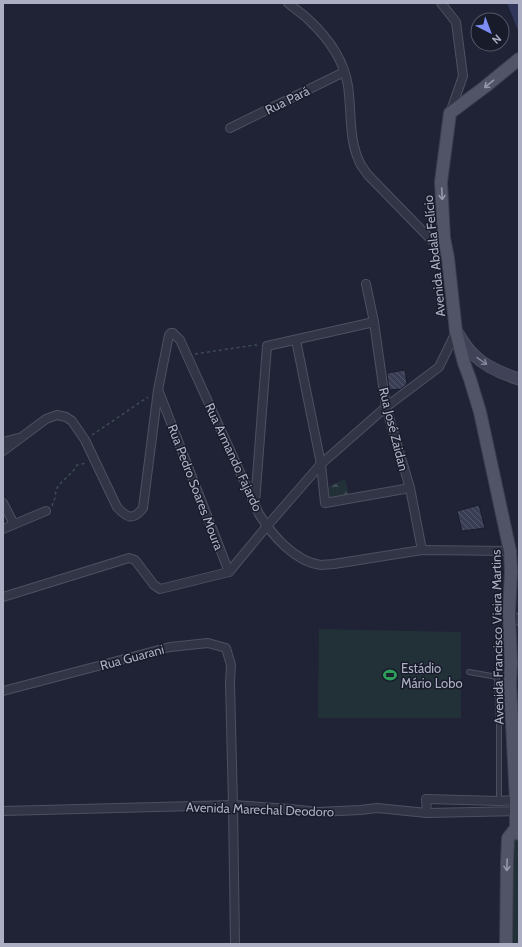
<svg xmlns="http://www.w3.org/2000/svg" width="522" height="947" font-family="Cabin,sans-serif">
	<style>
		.grass { fill: #223037 }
		.forest { fill: url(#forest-firs) }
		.park { fill: url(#park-tufts) }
		.water { fill: #31375a }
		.building { fill: url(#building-back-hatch); stroke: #1a1d2c }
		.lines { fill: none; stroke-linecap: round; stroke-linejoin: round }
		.service-casing { stroke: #4d5061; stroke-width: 6 }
		.minor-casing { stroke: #4d5061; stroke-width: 10 }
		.secondary-casing { stroke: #4d5061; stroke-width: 13 }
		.primary-casing { stroke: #3c3f4f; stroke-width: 14 }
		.path { stroke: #3e4b53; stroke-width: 1.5; stroke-dasharray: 3 3; stroke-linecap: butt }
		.service { stroke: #323545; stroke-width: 4 }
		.minor { stroke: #323545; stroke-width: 8 }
		.secondary { stroke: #404358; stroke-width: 11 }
		.primary { stroke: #505466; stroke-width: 12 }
		.oneway { stroke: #9598ac }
		.oneway2 { stroke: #818498 }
		.labels { text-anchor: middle; stroke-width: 3; stroke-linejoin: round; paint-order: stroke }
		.street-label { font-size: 13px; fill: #acafc3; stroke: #181b2a }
		.poi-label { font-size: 13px; fill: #acafc3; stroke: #181b2a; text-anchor: start }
	</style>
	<defs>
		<pattern id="forest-firs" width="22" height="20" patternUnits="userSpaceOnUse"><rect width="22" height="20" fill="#223037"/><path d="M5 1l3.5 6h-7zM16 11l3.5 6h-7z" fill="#3f4b52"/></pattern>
		<pattern id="park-tufts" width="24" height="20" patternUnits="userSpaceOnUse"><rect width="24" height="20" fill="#223037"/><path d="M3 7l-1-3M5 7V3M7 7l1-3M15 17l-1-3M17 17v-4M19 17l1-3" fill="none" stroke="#3f4b52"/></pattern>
		<pattern id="building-back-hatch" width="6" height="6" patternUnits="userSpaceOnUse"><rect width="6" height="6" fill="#3a3e55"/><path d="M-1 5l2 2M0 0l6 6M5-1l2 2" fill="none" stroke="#54576c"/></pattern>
	</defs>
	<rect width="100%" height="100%" fill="#1f2335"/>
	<path class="grass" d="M319 629 461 632V718H318Z"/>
	<path class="forest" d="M345 479 349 494 328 500 327 488Z"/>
	<path class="park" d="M510 836 519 837 518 944H507Z"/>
	<path class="water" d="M507 3H519V33Z"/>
	<g class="building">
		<path d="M405 370 407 384 401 389 389 390 387 373Z"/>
		<path d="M479 505 485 528 462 531 457 511Z"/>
	</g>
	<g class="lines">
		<g class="service-casing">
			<path id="service" d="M469 672 497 677 499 725V801"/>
		</g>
		<g class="minor-casing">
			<g id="minor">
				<path d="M288 3C295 9 303 14 310 21 328 38 344 61 348 86 352 112 348 141 361 165 363 168 365 171 368 175L447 256"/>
				<path d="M441 3 456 22 463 76 450 113"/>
				<path d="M230 128 344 72"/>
				<path d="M366 284 374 322 386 407 410 488 422 550"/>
				<path d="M296 340 321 464 325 503 410 488"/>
				<path d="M159 392 229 572 267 526 321 464 386 407 439 367 456 332"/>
				<path d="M3 442 18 438"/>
				<path d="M3 451 46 419 57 415 66 417 72 421 85 440 117 507C127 518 133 521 143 508L158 390 169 335 171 333H173L180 340 259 514C272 535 295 562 321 565 325 565 329 564 334 564L422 550 510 551"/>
				<path d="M3 503 14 524"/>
				<path d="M255 503 267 346 374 322"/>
				<path d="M3 529 46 511"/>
				<path d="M3 597 129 558 135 560 154 585 160 589 229 572"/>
				<path d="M509 613 519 621"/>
				<path d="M3 691 170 647 208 643 226 648 231 665 230 683 233 805 235 944"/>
				<path d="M3 811 233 805 290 809 318 812 360 810 377 808 427 813 516 811"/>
				<path d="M427 813 426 799 499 801 516 800"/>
			</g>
		</g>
		<g class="secondary-casing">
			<path id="secondary" d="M457 332C462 340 467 349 474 355 486 367 503 374 519 379"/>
		</g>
		<g class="primary-casing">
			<g id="primary">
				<path d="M519 59 486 86 450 113 441 182 444 238 448 258 456 332 464 363 470 379 480 412 510 551 511 572 509 613 511 664 510 684 516 800V828L519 834"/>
				<path d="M506 944 507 863 508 838 516 828"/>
			</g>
		</g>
		<g class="path">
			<path d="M195 354 255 345 259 346"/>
			<path d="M92 435 148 397"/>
			<path d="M52 506 55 498 56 490 58 486 74 470 77 465 87 463"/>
		</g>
		<use href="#service" class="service"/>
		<use href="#minor" class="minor"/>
		<use href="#secondary" class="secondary"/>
		<use href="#primary" class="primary"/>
	</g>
	<defs><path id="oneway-shaft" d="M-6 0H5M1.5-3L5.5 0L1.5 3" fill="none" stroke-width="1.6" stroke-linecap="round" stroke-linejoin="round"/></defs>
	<g class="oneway">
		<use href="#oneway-shaft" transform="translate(489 84) rotate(141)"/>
		<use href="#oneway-shaft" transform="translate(442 194) rotate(87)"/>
		<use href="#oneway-shaft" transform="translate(507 865) rotate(92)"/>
	</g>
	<use class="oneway2" href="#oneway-shaft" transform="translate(482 361) rotate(35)"/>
	<defs>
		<g id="stadium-bare" transform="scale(1.08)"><path d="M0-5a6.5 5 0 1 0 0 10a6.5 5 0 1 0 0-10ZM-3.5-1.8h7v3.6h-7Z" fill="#2e9e5b" stroke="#181b2a" stroke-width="2.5" paint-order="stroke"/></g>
	</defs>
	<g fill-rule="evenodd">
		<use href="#stadium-bare" x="390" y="675"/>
	</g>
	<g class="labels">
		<g class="street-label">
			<text transform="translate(287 100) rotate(-26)" y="5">Rua Pará</text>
			<text transform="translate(434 256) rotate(-96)" y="5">Avenida Abdala Felício</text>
			<text transform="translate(394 429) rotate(76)" y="5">Rua José Zaidan</text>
			<text transform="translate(234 457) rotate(65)" y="5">Rua Armando Fajardo</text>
			<text transform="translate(196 487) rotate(69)" y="5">Rua Pedro Soares Moura</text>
			<text transform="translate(497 637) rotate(-91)" y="5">Avenida Francisco Vieira Martins</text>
			<text transform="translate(132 657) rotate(-15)" y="5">Rua Guarani</text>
			<text transform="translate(260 809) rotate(2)" y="5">Avenida Marechal Deodoro</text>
		</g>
		<g class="poi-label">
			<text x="401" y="673">Estádio<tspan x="401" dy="15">Mário Lobo</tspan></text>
		</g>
	</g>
	<rect width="522" height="947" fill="none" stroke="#acafc3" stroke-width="8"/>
	<g transform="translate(490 32) rotate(138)"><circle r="19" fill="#181b2a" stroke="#535667"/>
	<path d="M0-3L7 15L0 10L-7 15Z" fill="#7e8df6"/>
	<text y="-6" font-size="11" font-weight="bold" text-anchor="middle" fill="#acafc3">N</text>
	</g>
</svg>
